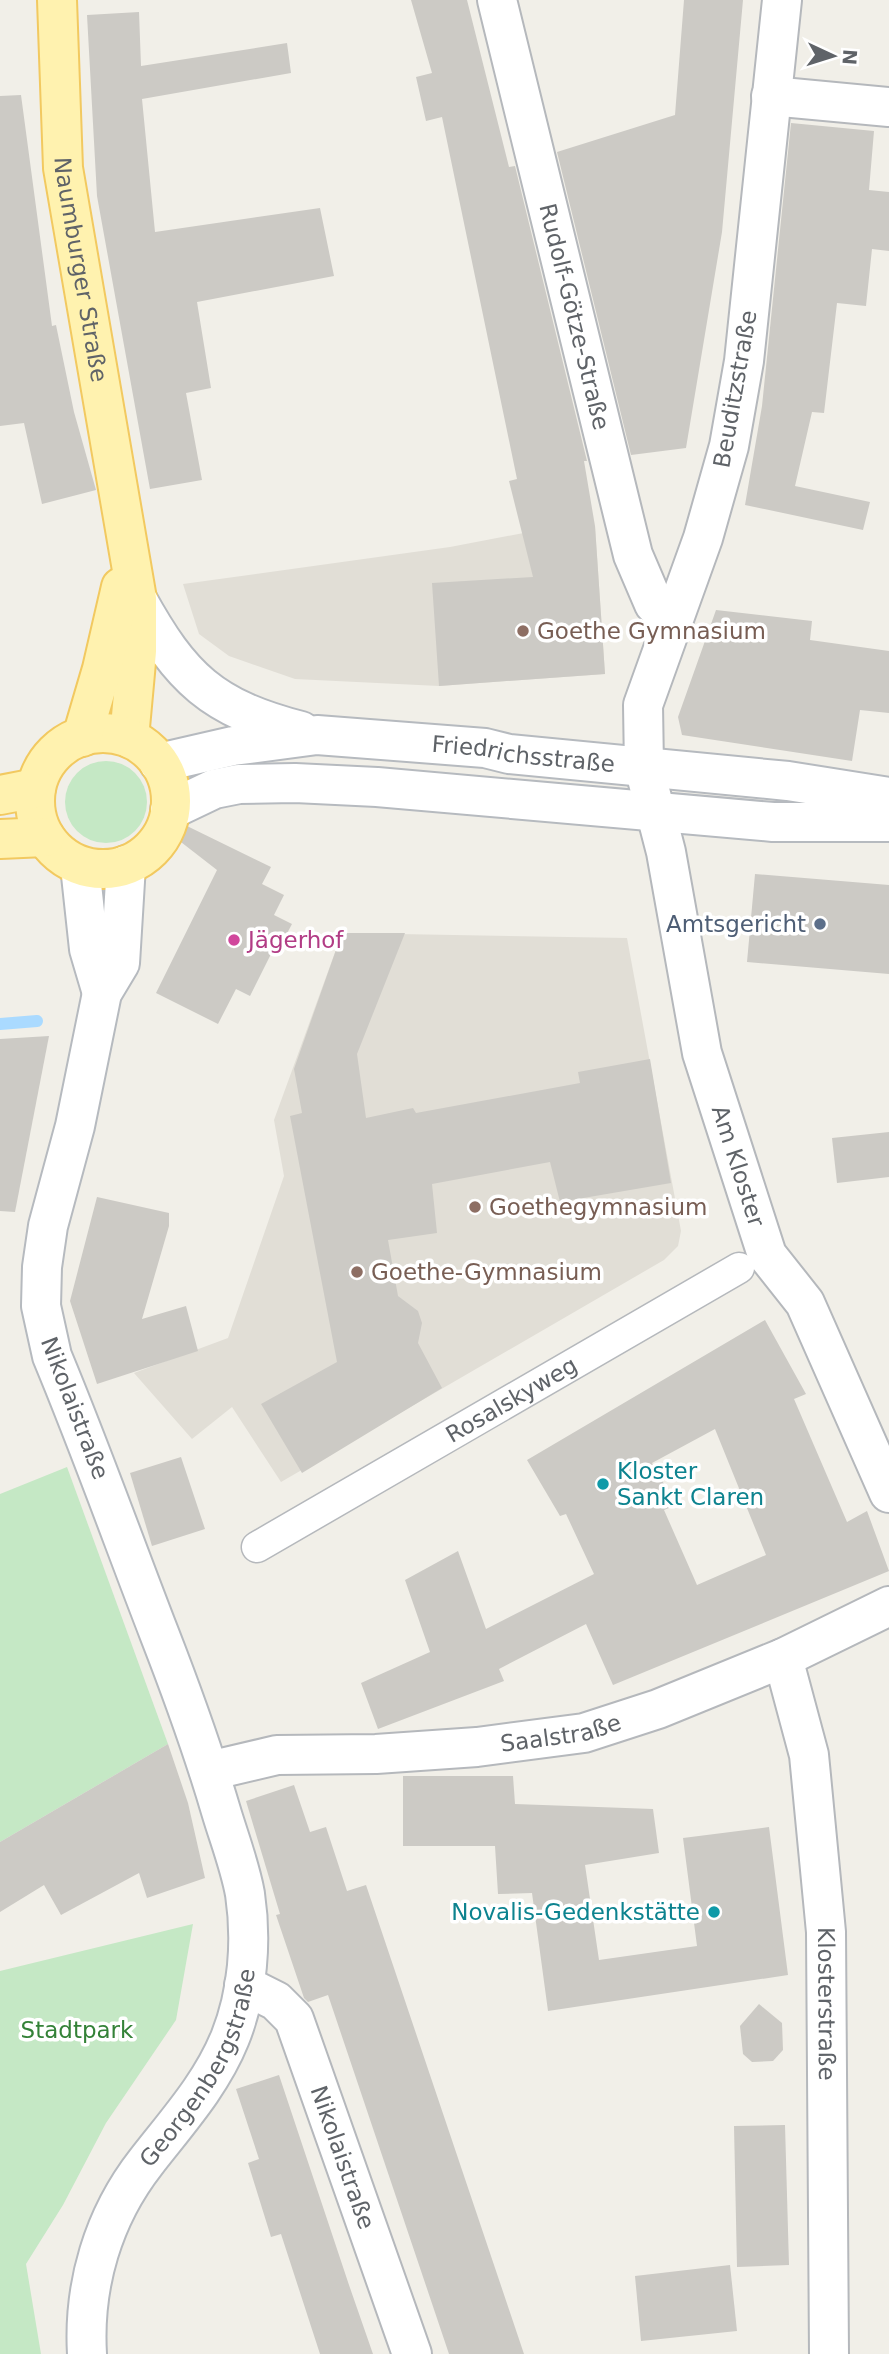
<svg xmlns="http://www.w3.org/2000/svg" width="889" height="2354" font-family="'DejaVu Sans',sans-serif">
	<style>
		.education { fill: #e1ded6 }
		.green { fill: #c5e8c5 }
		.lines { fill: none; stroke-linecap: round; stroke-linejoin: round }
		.stream { stroke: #aadaff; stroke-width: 12 }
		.building { fill: #cccac5; fill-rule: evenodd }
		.pedestrian-casing { stroke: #b5b8bc; stroke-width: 33 }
		.minor-casing { stroke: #b5b8bc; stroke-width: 42 }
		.secondary-casing { stroke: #b6babf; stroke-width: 42 }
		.primary-casing { stroke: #f2c960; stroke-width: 42 }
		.pedestrian { stroke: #fff; stroke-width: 30 }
		.minor { stroke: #fff; stroke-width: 38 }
		.secondary { stroke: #fff; stroke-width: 38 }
		.primary { stroke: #fff2af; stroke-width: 38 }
		.education-dot { fill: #8d6e63; stroke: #fff; stroke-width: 2.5 }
		.service-dot { fill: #5c6f8a; stroke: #fff; stroke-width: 2.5 }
		.hotel-dot { fill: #d1479c; stroke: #fff; stroke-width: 2.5 }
		.culture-dot { fill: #0f9aa8; stroke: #fff; stroke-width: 2.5 }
		.labels { text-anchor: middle; stroke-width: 7; stroke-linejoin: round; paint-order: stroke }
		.street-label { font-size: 23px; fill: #5f6368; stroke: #fff }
		.education-label { font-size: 23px; fill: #785e54; stroke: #fff; text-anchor: start }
		.service-label { font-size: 23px; fill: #4e5e75; stroke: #fff; text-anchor: end }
		.hotel-label { font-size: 23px; fill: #b23c85; stroke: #fff; text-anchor: start }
		.culture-label { font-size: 23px; fill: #0d838f; stroke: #fff; text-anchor: start }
		.park-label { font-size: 23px; fill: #348238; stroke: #fff }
	</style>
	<rect width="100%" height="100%" fill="#f1efe8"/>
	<g class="education">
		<path d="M595 526 605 674 439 686 295 679 229 656 199 634 183 584 450 547 534 531Z"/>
		<path d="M342 933 627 938 681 1231 678 1246 664 1260 281 1482 232 1407 192 1439 134 1373 228 1338 284 1176 274 1120Z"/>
	</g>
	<g class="green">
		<circle cx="106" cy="802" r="41"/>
		<path d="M67 1467 168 1744 0 1842V1494Z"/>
		<path d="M193 1924 176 2020 106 2123 63 2205 26 2264 41 2354H0V1971Z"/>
	</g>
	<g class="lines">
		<path class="stream" d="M0 1024 37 1021"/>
	</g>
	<g class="building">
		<path d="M411 0H467L509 167 515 166 587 461H584L595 526 605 674 439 686 432 583 533 577 509 481 517 479 442 117 426 121 416 77 432 73Z"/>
		<path d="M684 0H743L722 232 686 448 631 455 557 152 675 115Z"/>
		<path d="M139 12 141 66 287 43 291 73 142 99 155 232 320 208 334 276 197 302 211 388 186 393 202 480 150 489 97 196 87 15Z"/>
		<path d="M21 95 52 326 56 325 74 412 96 490 42 504 24 423 0 426V96Z"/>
		<path d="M791 123 874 131 869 190 889 192V251L872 249 866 306 837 303 824 413 812 412 795 486 870 502 863 530 745 505 762 406Z"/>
		<path d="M716 610 812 621 810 640 889 651V713L860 710 852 761 682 735 678 717Z"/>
		<path d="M187 826 271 867 262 884 284 895 274 915 292 924 275 956 271 954 250 996 236 989 218 1024 156 993 217 870 168 832Z"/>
		<path d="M755 874 889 885V974L747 962Z"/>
		<path d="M342 933H405L357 1054 366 1118 413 1108 416 1113 580 1083 578 1072 650 1059 671 1183 560 1202 550 1162 432 1184 437 1233 388 1240 398 1296 418 1311 422 1323 418 1343 442 1388 302 1473 261 1404 337 1362 290 1116 302 1113 294 1069Z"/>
		<path d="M49 1036 15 1212 0 1211V1039Z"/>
		<path d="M889 1132V1177L837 1183 832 1138Z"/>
		<path d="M97 1197 169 1213V1226L142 1319 186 1306 198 1351 97 1384 70 1301Z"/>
		<path d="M765 1320 806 1394 794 1399 847 1522 867 1511 889 1571 613 1685 586 1624 499 1669 504 1681 378 1729 361 1683 430 1652 405 1580 458 1551 486 1629 594 1574 566 1514 560 1516 527 1460ZM715 1429 766 1555 697 1585 664 1510 676 1505 652 1463Z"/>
		<path d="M181 1457 205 1529 152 1546 130 1473Z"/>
		<path d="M168 1744 188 1803 205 1878 147 1898 139 1873 61 1915 44 1885 0 1912V1842Z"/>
		<path d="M403 1776H513L515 1804 653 1809 659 1853 585 1865 599 1960 697 1946 683 1838 769 1827 788 1975 548 2011 532 1893 498 1894 495 1846H403Z"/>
		<path d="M294 1785 310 1832 326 1827 347 1891 366 1885 524 2354H449L328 1995 308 2002 304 1998 276 1915 280 1914 246 1801Z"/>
		<path d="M759 2004 782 2023 783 2050 773 2061 752 2062 743 2054 740 2026Z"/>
		<path d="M279 2075 349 2285 373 2354H320L281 2234 271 2237 248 2163 259 2159 236 2089Z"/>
		<path d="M785 2125 789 2265 737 2267 734 2126Z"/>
		<path d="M730 2265 737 2331 641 2341 635 2276Z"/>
	</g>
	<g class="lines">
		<g class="pedestrian-casing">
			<g id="pedestrian">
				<path id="s1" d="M257 1547 739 1268"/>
			</g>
		</g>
		<g class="minor-casing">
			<g id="minor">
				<path id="s2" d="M497 0 633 555 654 604 673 621"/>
				<path id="s3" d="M782 0 744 361 729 446 703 538 643 705 644 767 666 852 702 1053 767 1255 805 1303 889 1493"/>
				<path d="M771 96 889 107"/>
				<path id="s4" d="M783 1658 809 1755 826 1932 829 2354"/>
				<path id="s5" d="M209 1771 277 1755 376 1754 477 1747 584 1733 658 1709 783 1658 889 1606"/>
				<path id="s6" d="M244 1985 276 2001 294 2019 412 2354"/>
			</g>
		</g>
		<g class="secondary-casing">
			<g id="secondary">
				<path d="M137 599C181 679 212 708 301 731"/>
				<path id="s7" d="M159 763 233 746 317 735 485 748 509 754 788 781 889 797"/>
				<path d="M170 810 214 789 239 784 295 783 377 787 773 822H889"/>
				<path d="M80 866 89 949 102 993"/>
				<path id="s8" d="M87 2354C83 2285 103 2217 146 2162 177 2122 211 2085 230 2038 248 1993 252 1941 245 1894 240 1866 229 1838 221 1811 203 1750 182 1692 159 1633 123 1540 90 1447 52 1356L41 1306 42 1267 48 1226 75 1126 102 993 120 963 126 865"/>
			</g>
		</g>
		<g class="primary-casing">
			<g id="primary">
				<path id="s9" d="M57 0 63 168 137 599V651L129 738"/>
				<circle cx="103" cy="801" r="68"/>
				<path d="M82 737 102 669 121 587"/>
				<path d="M0 795 36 788"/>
				<path d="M0 839 45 837"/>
			</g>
		</g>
		<use href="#pedestrian" class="pedestrian"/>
		<use href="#minor" class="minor"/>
		<use href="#secondary" class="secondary"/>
		<use href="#primary" class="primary"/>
	</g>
	<g class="education-dot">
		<circle cx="523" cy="631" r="7"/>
		<circle cx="475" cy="1207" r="7"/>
		<circle cx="357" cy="1272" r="7"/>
	</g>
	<circle class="service-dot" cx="820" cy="924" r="7"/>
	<circle class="hotel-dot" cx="234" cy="940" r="7"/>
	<g class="culture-dot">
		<circle cx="603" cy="1484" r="7"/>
		<circle cx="714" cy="1912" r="7"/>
	</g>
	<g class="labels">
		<g class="street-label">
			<text dy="8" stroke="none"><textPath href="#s9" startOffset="271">Naumburger Straße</textPath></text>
			<text dy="8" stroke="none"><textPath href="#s2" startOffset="326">Rudolf-Götze-Straße</textPath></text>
			<text transform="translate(735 389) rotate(-80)" y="8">Beuditzstraße</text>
			<text dy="8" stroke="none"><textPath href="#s7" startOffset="368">Friedrichsstraße</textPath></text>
			<text dy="8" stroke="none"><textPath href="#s3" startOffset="1195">Am Kloster</textPath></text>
			<text dy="8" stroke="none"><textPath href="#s1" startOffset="294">Rosalskyweg</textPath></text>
			<text transform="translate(75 1408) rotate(69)" y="8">Nikolaistraße</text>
			<text dy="8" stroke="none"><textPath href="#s5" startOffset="355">Saalstraße</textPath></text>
			<text dy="8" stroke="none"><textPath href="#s4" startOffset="350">Klosterstraße</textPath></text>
			<text dy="8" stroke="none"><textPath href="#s8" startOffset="315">Georgenbergstraße</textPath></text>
			<text dy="8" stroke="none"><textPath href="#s6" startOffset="208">Nikolaistraße</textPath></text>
		</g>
		<g class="education-label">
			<text x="537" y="639">Goethe Gymnasium</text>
			<text x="489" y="1215">Goethegymnasium</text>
			<text x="371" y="1280">Goethe-Gymnasium</text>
		</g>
		<g class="service-label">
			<text x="806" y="932">Amtsgericht</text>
		</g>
		<g class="hotel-label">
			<text x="248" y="948">Jägerhof</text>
		</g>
		<g class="culture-label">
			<text x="617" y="1479">Kloster<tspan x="617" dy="26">Sankt Claren</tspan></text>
			<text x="700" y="1920" text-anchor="end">Novalis-Gedenkstätte</text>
		</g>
		<g class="park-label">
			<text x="77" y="2038">Stadtpark</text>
		</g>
	</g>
	<g transform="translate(833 56) rotate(94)" stroke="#ffffff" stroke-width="5" paint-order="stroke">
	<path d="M0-5L12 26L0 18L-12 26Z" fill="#5f6368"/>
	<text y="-10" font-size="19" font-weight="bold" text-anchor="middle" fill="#5f6368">N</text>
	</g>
</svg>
